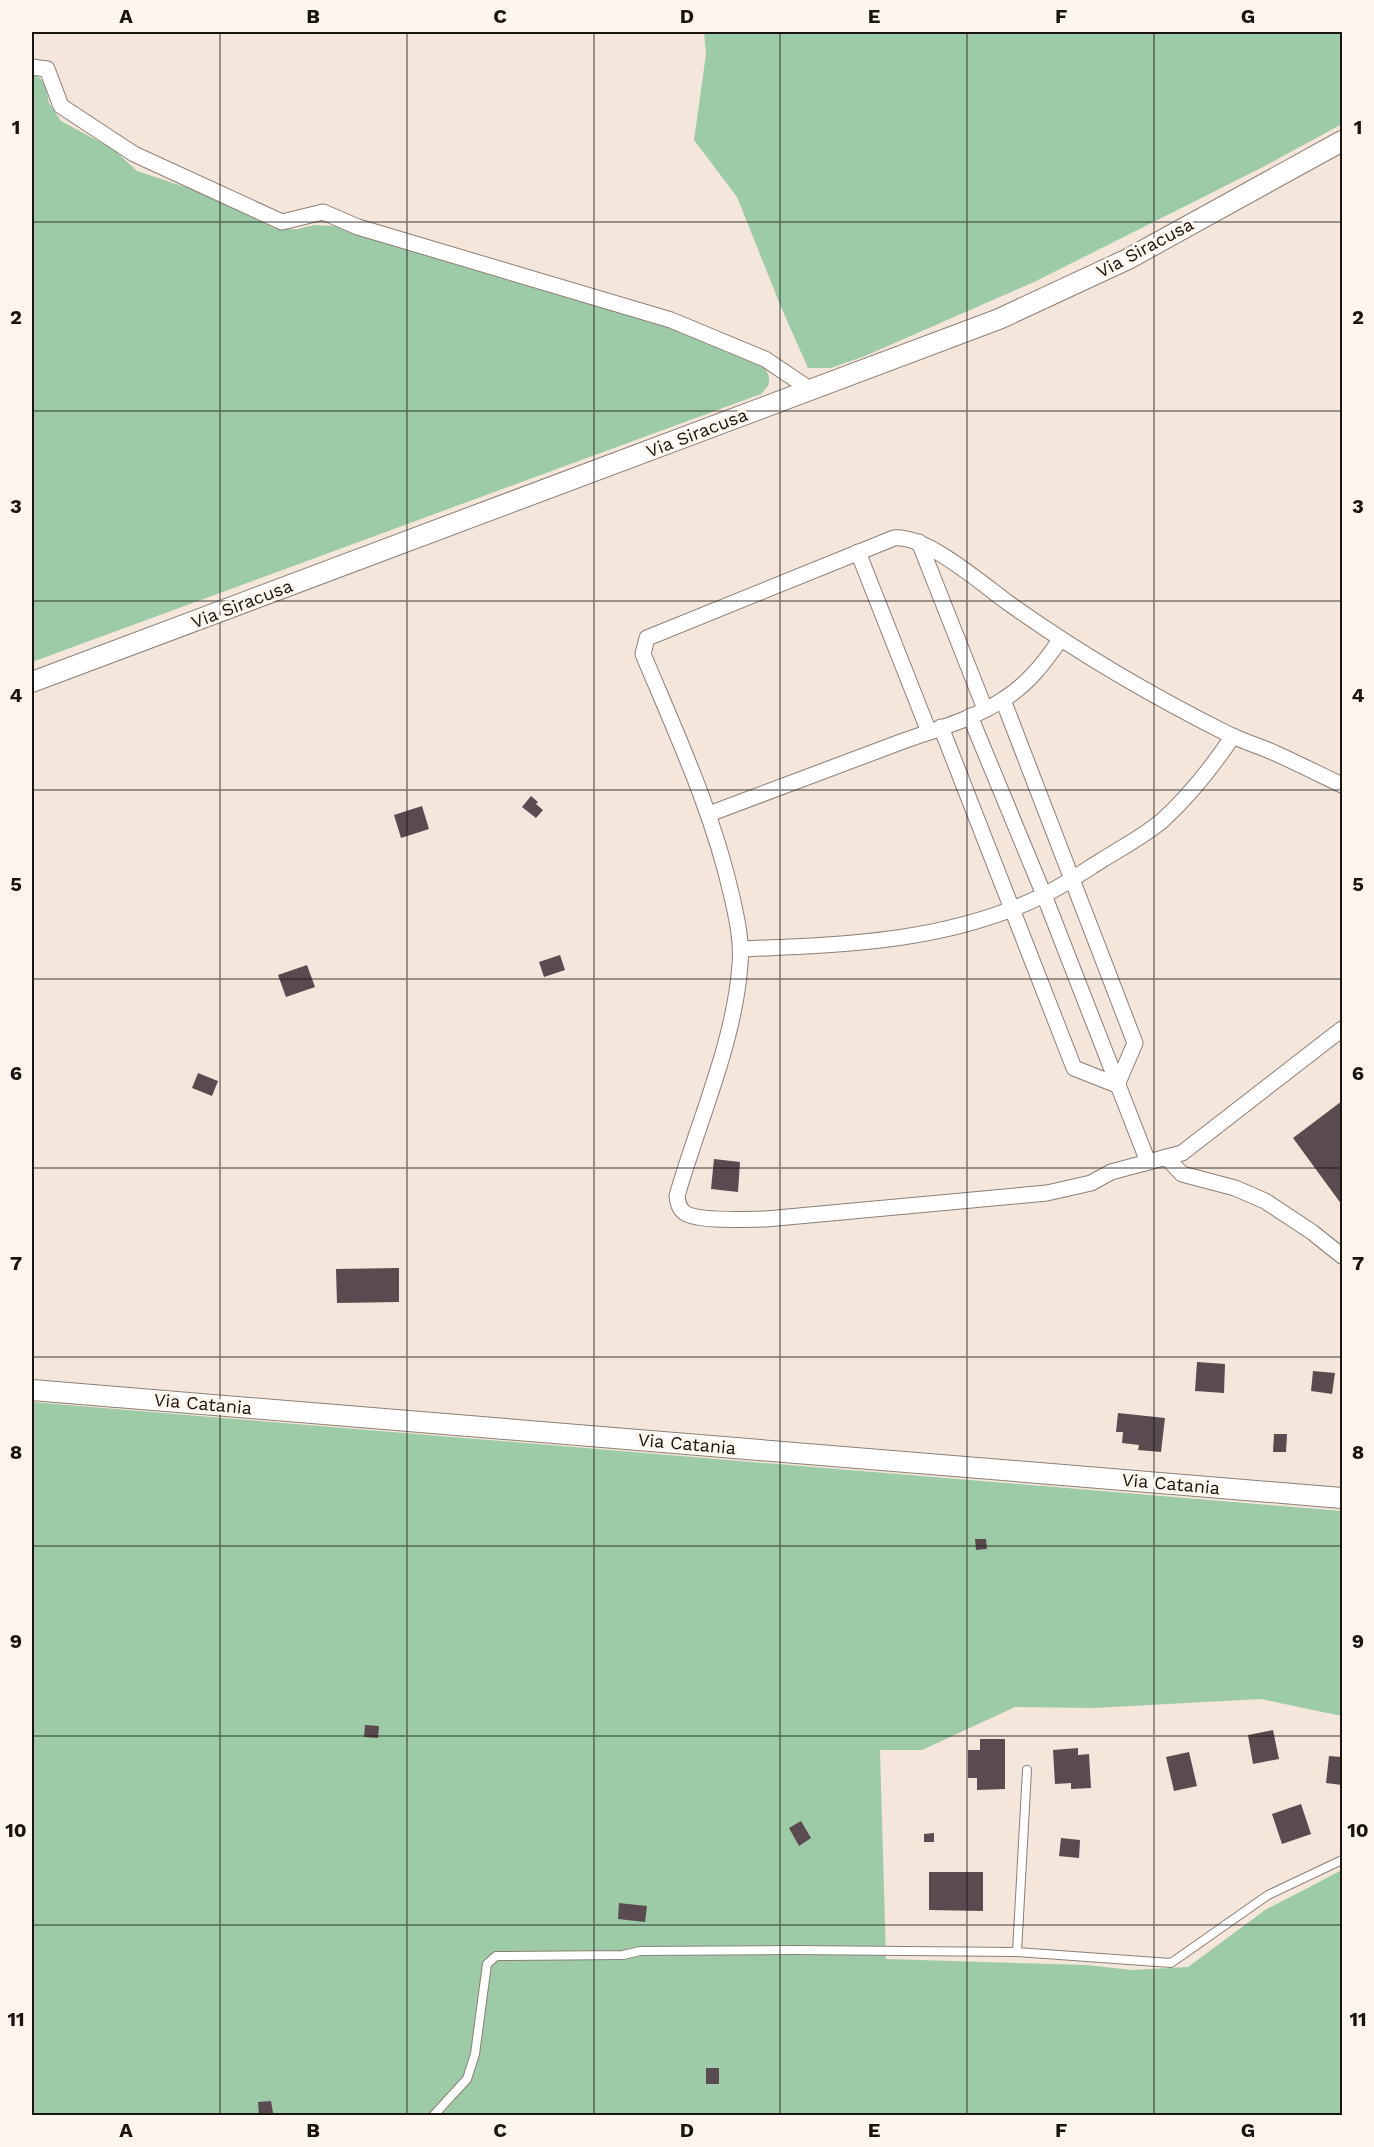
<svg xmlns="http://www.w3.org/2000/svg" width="1374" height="2147" font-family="'Work Sans',sans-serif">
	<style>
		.green { fill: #9dcba8 }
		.building { fill: #5a4b50 }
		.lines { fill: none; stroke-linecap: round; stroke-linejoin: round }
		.service-casing { stroke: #8c7f75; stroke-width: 10 }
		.minor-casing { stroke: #8c7f75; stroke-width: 17 }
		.tertiary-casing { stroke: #8c7f75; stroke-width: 22 }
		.service { stroke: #fff; stroke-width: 8 }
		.minor { stroke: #fff; stroke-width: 15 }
		.tertiary { stroke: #fff; stroke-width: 20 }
		.grid { fill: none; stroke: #191410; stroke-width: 1.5; stroke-opacity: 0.55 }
		.labels { text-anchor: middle; stroke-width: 6; stroke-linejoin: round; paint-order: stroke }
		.street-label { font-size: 18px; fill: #191410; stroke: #fef5ee }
		.neatline { fill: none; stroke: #191410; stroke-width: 2 }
		.grid-label { font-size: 20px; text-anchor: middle; font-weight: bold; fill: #191410 }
	</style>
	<rect width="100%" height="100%" fill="#f5e6db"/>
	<g class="green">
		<path d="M704 32H1342V124L1263 167 1034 282 865 356 831 368H808L781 307 737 197 694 140 706 54Z"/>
		<path d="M32 74 36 75 45 83 49 103 61 121 113 149 137 171 194 190 276 229H297L315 225 334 226 667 326 765 368C772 380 770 385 761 394L32 662Z"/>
		<path d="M32 1402 1342 1511V1716L1261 1699 1093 1708 1015 1707 922 1750H880L886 1959 1087 1965 1132 1970 1188 1967 1265 1910 1342 1870V2115H32Z"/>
	</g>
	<g class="building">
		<path d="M531 796 538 802 536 804 543 810 536 818 522 807Z"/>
		<path d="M422 806 429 829 401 838 394 815Z"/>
		<path d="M560 955 565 970 544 977 539 962Z"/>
		<path d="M307 965 315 987 286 997 278 975Z"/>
		<path d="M198 1073 218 1081 212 1096 192 1088Z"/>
		<path d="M1342 1101V1205L1293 1138Z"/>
		<path d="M714 1159 740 1162 738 1192 711 1189Z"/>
		<path d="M399 1268V1302L337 1303 336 1269Z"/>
		<path d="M1197 1362 1225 1364 1224 1393 1195 1391Z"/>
		<path d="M1313 1371 1335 1373 1332 1394 1311 1391Z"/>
		<path d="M1118 1413 1165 1418 1161 1452 1138 1450 1139 1445 1122 1443 1123 1432H1116Z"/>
		<path d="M1274 1434H1287L1286 1452H1273Z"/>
		<path d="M975 1539H986L987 1549 976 1550Z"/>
		<path d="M365 1725 379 1726 378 1738 364 1737Z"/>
		<path d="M1273 1730 1279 1759 1253 1764 1248 1735Z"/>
		<path d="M980 1739H1005V1789L977 1790V1778H968V1750H980Z"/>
		<path d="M1078 1748V1755L1089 1754 1091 1788 1071 1789V1783L1055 1784 1053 1750Z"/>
		<path d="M1189 1752 1197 1786 1174 1791 1166 1757Z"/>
		<path d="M1329 1756 1342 1757V1785L1326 1783Z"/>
		<path d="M1301 1804 1311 1834 1282 1844 1272 1814Z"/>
		<path d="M801 1821 811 1838 799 1846 789 1828Z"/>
		<path d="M934 1833V1842H924V1834Z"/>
		<path d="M1061 1838 1080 1840 1079 1858 1059 1856Z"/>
		<path d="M929 1872H983V1911L929 1910Z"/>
		<path d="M619 1903 647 1906 645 1922 618 1919Z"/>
		<rect x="706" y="2068" width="13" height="16"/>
		<path d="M271 2101 273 2113 259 2115 258 2102Z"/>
	</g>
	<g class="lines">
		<g class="service-casing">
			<g id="service">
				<path d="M1017 1952 1027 1770"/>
				<path d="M433 2116 467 2079 475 2054 487 1964 496 1956 623 1955 640 1951 793 1950 1017 1952 1171 1963 1268 1895 1342 1860"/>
			</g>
		</g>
		<g class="minor-casing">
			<g id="minor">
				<path d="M32 67 47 69 61 106 134 154 282 222 323 212 358 227 671 320 765 359 811 390"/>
				<path d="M919 542 985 709"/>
				<path d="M858 552 929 732"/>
				<path d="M970 716 1044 895 1148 1162"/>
				<path d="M941 727 1074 1068 1117 1085 1135 1043 1003 700"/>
				<path d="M1342 785C1321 775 1299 764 1277 754 1262 747 1245 742 1230 735 1152 696 1078 653 1007 602 981 583 926 535 894 538L647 638 643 654C676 733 713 812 732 897 737 919 742 942 740 964 735 1041 698 1122 677 1196 678 1203 679 1209 685 1213 699 1222 748 1219 766 1219L1047 1193 1091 1183 1111 1172 1182 1153 1342 1029"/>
				<path d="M709 814C772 790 835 767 898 743 933 730 972 720 1004 699 1028 684 1044 663 1060 640"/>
				<path d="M741 949C844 945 949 942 1044 895 1064 885 1083 872 1102 860 1123 847 1144 836 1163 820 1190 795 1213 766 1233 736"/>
				<path d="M1166 1157 1182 1174 1235 1188 1265 1201 1312 1232 1342 1256"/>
			</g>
		</g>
		<g class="tertiary-casing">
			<g id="tertiary">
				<path d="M32 682 999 319 1128 259 1342 141"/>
				<path d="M32 1390 1342 1498"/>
			</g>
		</g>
		<use href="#service" class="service"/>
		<use href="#minor" class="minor"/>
		<use href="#tertiary" class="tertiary"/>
	</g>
	<path class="grid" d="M220 32V2116M407 32V2116M594 32V2116M780 32V2116M967 32V2116M1154 32V2116M32 222H1342M32 411H1342M32 601H1342M32 790H1342M32 979H1342M32 1168H1342M32 1357H1342M32 1546H1342M32 1736H1342M32 1925H1342"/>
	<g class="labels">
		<g class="street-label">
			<text transform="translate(1145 248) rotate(-28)" y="6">Via Siracusa</text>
			<text transform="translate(697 433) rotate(-21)" y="6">Via Siracusa</text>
			<text transform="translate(242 604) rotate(-21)" y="6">Via Siracusa</text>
			<text transform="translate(203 1404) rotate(5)" y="6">Via Catania</text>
			<text transform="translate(687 1444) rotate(5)" y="6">Via Catania</text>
			<text transform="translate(1171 1484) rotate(5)" y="6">Via Catania</text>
		</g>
	</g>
	<rect width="1374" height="2147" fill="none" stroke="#fef5ee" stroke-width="66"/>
	<rect x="33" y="33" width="1308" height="2081" class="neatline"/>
	<g class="grid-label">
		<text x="126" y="23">A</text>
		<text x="313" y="23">B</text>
		<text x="500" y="23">C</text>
		<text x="687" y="23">D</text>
		<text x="874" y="23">E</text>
		<text x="1061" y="23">F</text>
		<text x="1248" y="23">G</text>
		<text x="16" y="134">1</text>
		<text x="1358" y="134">1</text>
		<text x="16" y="324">2</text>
		<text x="1358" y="324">2</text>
		<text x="16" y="513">3</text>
		<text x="1358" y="513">3</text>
		<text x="16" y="702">4</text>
		<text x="1358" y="702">4</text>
		<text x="16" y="891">5</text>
		<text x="1358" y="891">5</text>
		<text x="16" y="1080">6</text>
		<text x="1358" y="1080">6</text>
		<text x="16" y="1270">7</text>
		<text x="1358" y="1270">7</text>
		<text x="16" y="1459">8</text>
		<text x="1358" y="1459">8</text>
		<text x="16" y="1648">9</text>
		<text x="1358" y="1648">9</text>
		<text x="16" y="1837">10</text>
		<text x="1358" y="1837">10</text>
		<text x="16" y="2026">11</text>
		<text x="1358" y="2026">11</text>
		<text x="126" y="2137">A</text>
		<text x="313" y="2137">B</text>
		<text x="500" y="2137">C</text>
		<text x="687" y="2137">D</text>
		<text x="874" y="2137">E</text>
		<text x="1061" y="2137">F</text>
		<text x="1248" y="2137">G</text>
	</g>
</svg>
